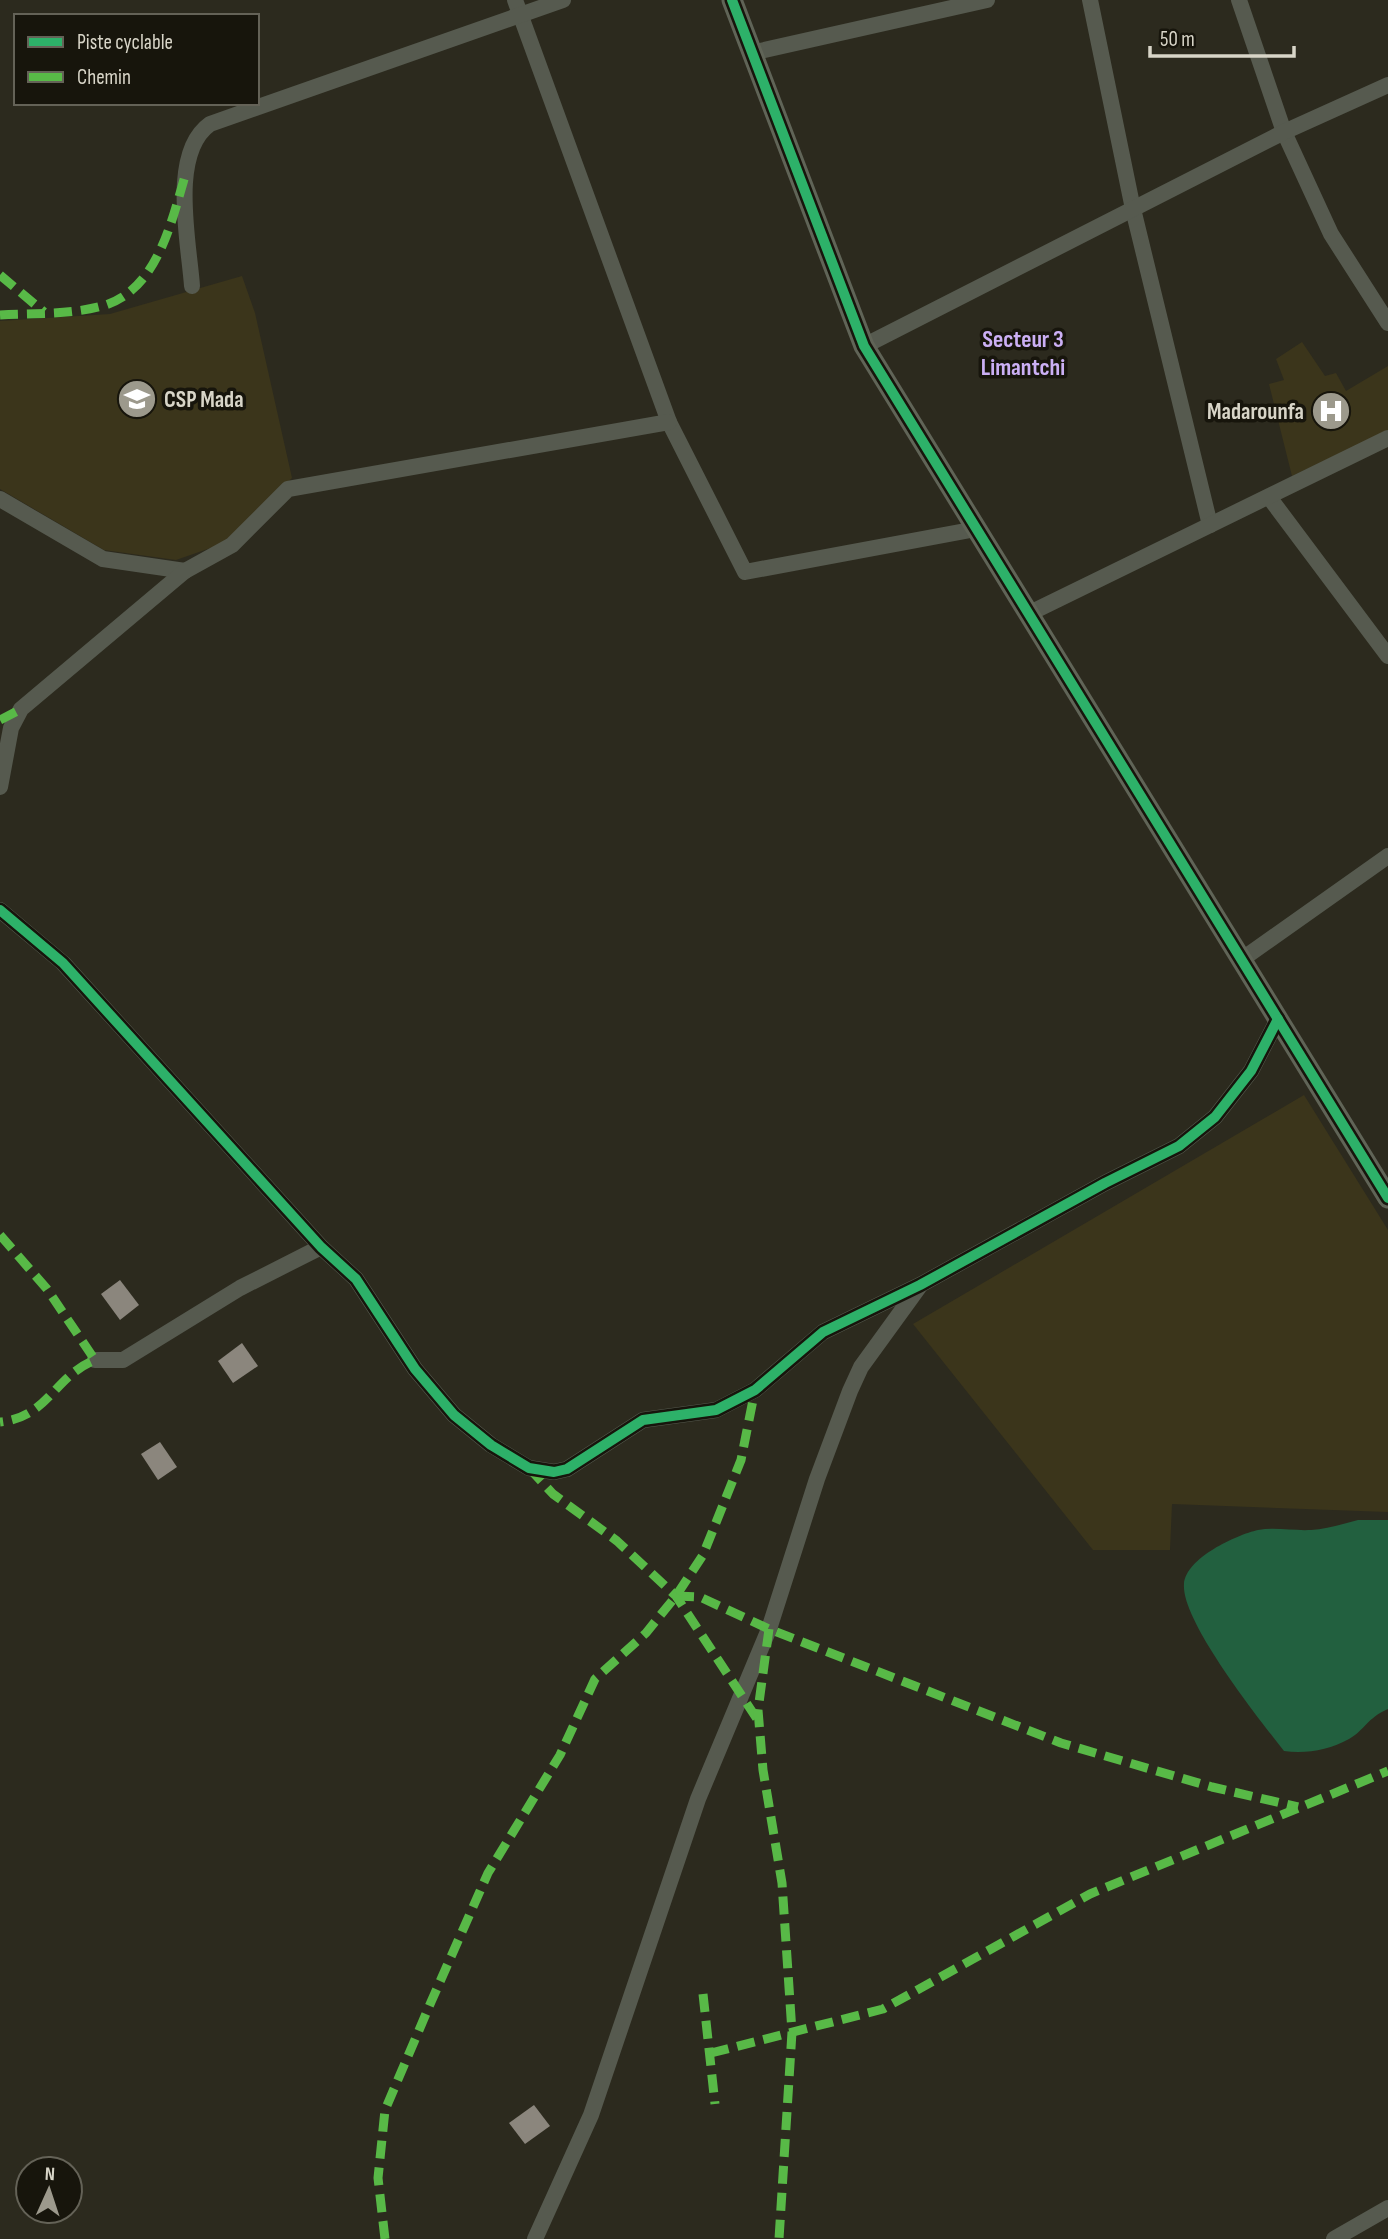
<svg xmlns="http://www.w3.org/2000/svg" width="1388" height="2239" font-family="'Sofia Sans Condensed',sans-serif">
	<style>
		.built { fill: #3b351b }
		.water { fill: #22603f }
		.building { fill: #8b867d }
		.lines { fill: none; stroke-linecap: round; stroke-linejoin: round }
		.street { stroke: #565a4f; stroke-width: 16 }
		.secondary { stroke: #606457; stroke-width: 21 }
		.quiet { stroke: #58b947; stroke-width: 9; stroke-dasharray: 18 9; stroke-linecap: butt }
		.cycleway-casing { stroke: #17150c; stroke-width: 15 }
		.cycleway { stroke: #2db169; stroke-width: 10 }
		.labels { text-anchor: middle; stroke-width: 7; stroke-linejoin: round; paint-order: stroke }
		.poi-label { font-size: 23px; font-weight: bold; fill: #d8d5c8; stroke: #17150c; text-anchor: start }
		.neighbourhood-label { font-size: 24px; font-weight: bold; fill: #cbaff4; stroke: #17150c }
	</style>
	<rect width="100%" height="100%" fill="#2c2a1e"/>
	<g class="built">
		<path d="M242 276 255 313 292 478 222 544 176 560 104 550 0 489V321L110 314Z"/>
		<path d="M1302 342 1325 376 1336 373 1346 391 1388 366V431L1292 476 1269 384 1284 380 1276 359Z"/>
		<path d="M1304 1095 1388 1230V1512L1172 1504 1170 1550H1093L913 1324Z"/>
	</g>
	<path class="water" d="M1358 1520H1388V1709C1367 1718 1365 1730 1349 1739 1329 1750 1306 1754 1284 1751 1260 1720 1181 1621 1184 1584 1186 1558 1236 1535 1258 1530 1275 1527 1294 1531 1311 1530 1327 1529 1343 1524 1358 1520Z"/>
	<g class="building">
		<path d="M120 1280 139 1305 120 1320 101 1294Z"/>
		<path d="M242 1343 258 1366 233 1383 218 1361Z"/>
		<path d="M160 1442 177 1467 158 1480 141 1454Z"/>
		<path d="M534 2105 550 2126 525 2144 509 2123Z"/>
	</g>
	<g class="lines">
		<g class="street">
			<path d="M515 0 669 422 745 572 976 529"/>
			<path d="M1090 0 1133 209 1210 525"/>
			<path d="M1239 0 1284 132 1331 234 1388 323"/>
			<path d="M751 53 987 0"/>
			<path d="M192 286C189 242 169 153 210 124L563 0"/>
			<path d="M864 346 1284 132 1388 85"/>
			<path d="M1269 497 1388 656"/>
			<path d="M0 499 103 559 185 571"/>
			<path d="M1028 614 1388 438"/>
			<path d="M0 787 11 728 21 709 185 571 232 545 288 489 669 422"/>
			<path d="M0 910 63 963 321 1247 356 1279 415 1369 454 1415 491 1445 529 1468 554 1472 567 1469 643 1420 716 1410 755 1390 823 1332 920 1285 1105 1183 1179 1146 1215 1117 1251 1071 1278 1019"/>
			<path d="M1241 960 1388 856"/>
			<path d="M95 1360H123L240 1288 321 1247"/>
			<path d="M535 2239 591 2115 698 1799 769 1629 817 1479 850 1391 861 1367 919 1287"/>
			<path d="M1334 2239 1388 2208"/>
		</g>
		<path class="secondary" d="M732 0 864 346 1388 1198"/>
		<g class="quiet">
			<path d="M0 275 44 312"/>
			<path d="M0 315C34 313 69 315 102 306 157 291 171 223 185 176"/>
			<path d="M0 720 21 709"/>
			<path d="M0 1235 47 1289 95 1360C53 1377 49 1417 0 1422"/>
			<path d="M529 1468 553 1494 617 1541 676 1596 759 1722"/>
			<path d="M676 1596 700 1597 769 1629 1061 1743 1212 1787 1298 1807"/>
			<path d="M769 1629 758 1710 763 1770 782 1883 792 2032 779 2239"/>
			<path d="M703 1994 715 2104"/>
			<path d="M711 2053 883 2009 1090 1894 1388 1771"/>
			<path d="M385 2239 378 2178 385 2110 431 2002 488 1873 560 1755 595 1679 646 1633 676 1596 703 1555 741 1460 755 1390"/>
		</g>
		<g class="cycleway-casing">
			<g id="cycleway">
				<path d="M732 0 864 346 1388 1198"/>
				<path d="M0 910 63 963 321 1247 356 1279 415 1369 454 1415 491 1445 529 1468 554 1472 567 1469 643 1420 716 1410 755 1390 823 1332 920 1285 1105 1183 1179 1146 1215 1117 1251 1071 1278 1019"/>
			</g>
		</g>
		<use href="#cycleway" class="cycleway"/>
	</g>
	<defs>
		<g id="school-disc" transform="scale(2.0125)"><circle r="9.5" fill="#9c998c" stroke="#17150c"/><path d="M0-5L7-2L0 1L-7-2ZM-4 1L0 2.5L4 1V4Q0 6-4 4Z" fill="#fff"/></g>
		<g id="hospital-disc" transform="scale(2.0125)"><circle r="9.5" fill="#9c998c" stroke="#17150c"/><path d="M-5-5h3v3.5h4V-5h3V5h-3V1.5h-4V5h-3Z" fill="#fff"/></g>
	</defs>
	<g fill-rule="evenodd">
		<use href="#school-disc" x="137" y="399"/>
		<use href="#hospital-disc" x="1331" y="411"/>
	</g>
	<g class="labels">
		<g class="poi-label">
			<text x="164" y="407">CSP Mada</text>
			<text x="1304" y="419" text-anchor="end">Madarounfa</text>
		</g>
		<g class="neighbourhood-label">
			<text x="1023" y="347">Secteur 3<tspan x="1023" dy="28">Limantchi</tspan></text>
		</g>
	</g>
	<rect x="14" y="14" width="245" height="91" fill="#17150c" stroke="#646257" stroke-width="2"/>
	<rect x="28" y="37" width="35" height="10" fill="#2db169" stroke="#646257" stroke-width="2"/>
	<text x="77" y="49" font-size="21" fill="#d8d5c8">Piste cyclable</text>
	<rect x="28" y="72" width="35" height="10" fill="#58b947" stroke="#646257" stroke-width="2"/>
	<text x="77" y="84" font-size="21" fill="#d8d5c8">Chemin</text>
	<g transform="translate(49 2190) rotate(3)"><circle r="33" fill="#17150c" stroke="#646257" stroke-width="2"/>
	<path d="M0-5L12 26L0 18L-12 26Z" fill="#9c998c"/>
	<text y="-10" font-size="19" font-weight="bold" text-anchor="middle" fill="#d8d5c8">N</text>
	</g>
	<path d="M1150 46v10h144v-10" fill="none" stroke="#d8d5c8" stroke-width="3.5"/>
	<text x="1160" y="46" font-size="21" fill="#d8d5c8" stroke="#17150c" stroke-width="5" paint-order="stroke">50 m</text>
</svg>
